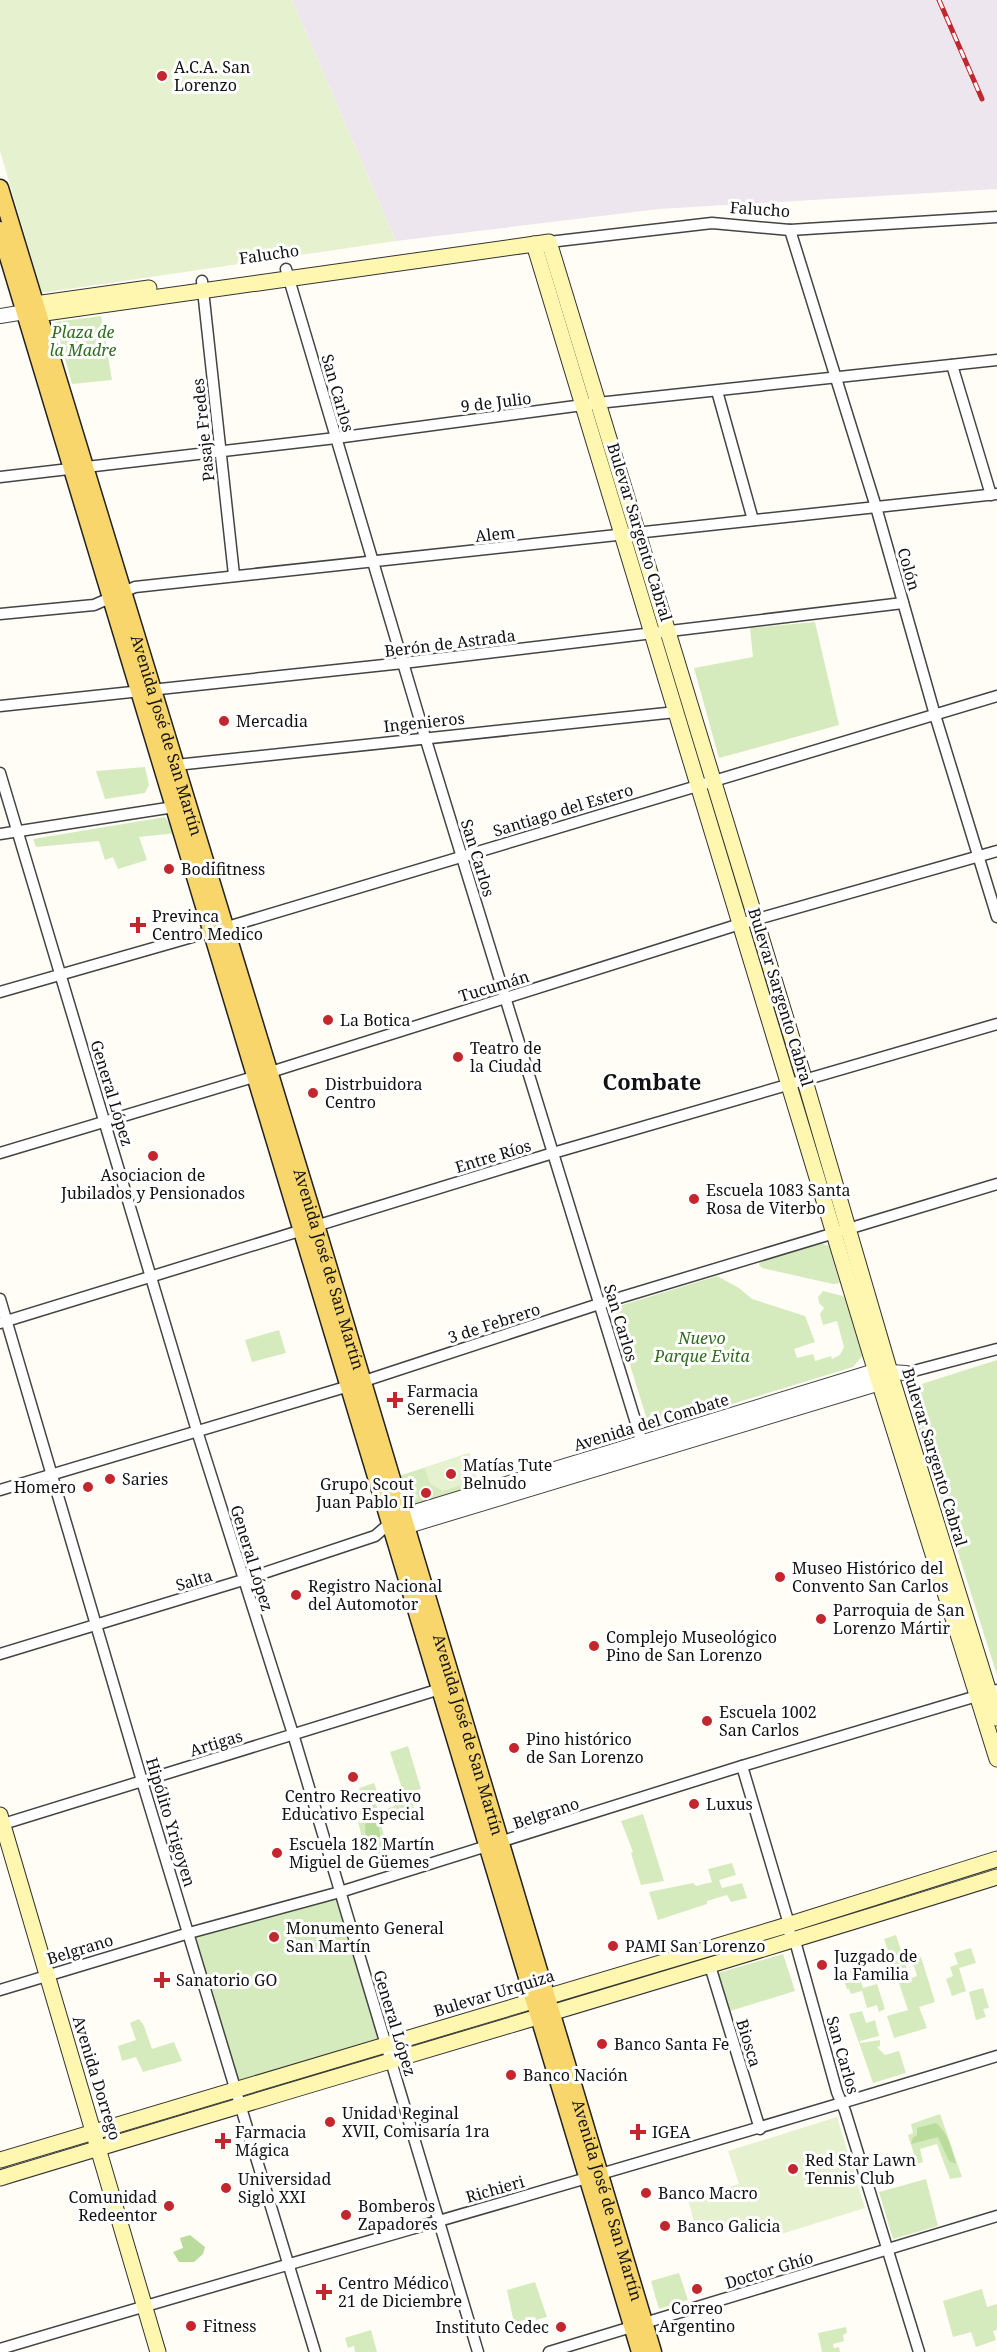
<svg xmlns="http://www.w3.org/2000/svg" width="997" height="2352" font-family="'Noto Serif',serif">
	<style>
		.industrial { fill: #eee6ef }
		.green { fill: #d5ebbd }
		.forest { fill: #b9dc9c }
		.pitch { fill: #e6f2cf }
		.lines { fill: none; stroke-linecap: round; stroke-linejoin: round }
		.minor-casing { stroke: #444; stroke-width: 13 }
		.tertiary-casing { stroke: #444; stroke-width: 16 }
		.secondary-casing { stroke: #333; stroke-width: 17 }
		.primary-casing { stroke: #222; stroke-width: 19 }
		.minor { stroke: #fff; stroke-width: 10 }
		.tertiary { stroke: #fff; stroke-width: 14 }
		.secondary { stroke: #fff6b0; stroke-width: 15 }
		.primary { stroke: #f9d66b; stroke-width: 16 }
		.rail-casing { stroke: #c4262e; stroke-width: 5 }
		.rail { stroke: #fff; stroke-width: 3; stroke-dasharray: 9; stroke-linecap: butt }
		.poi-dot { fill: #c4262e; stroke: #fff; stroke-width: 2 }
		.labels { text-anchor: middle; stroke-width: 6; stroke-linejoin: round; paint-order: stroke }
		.poi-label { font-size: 16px; fill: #111; stroke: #fff; text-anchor: start }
		.street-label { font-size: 16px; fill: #111; stroke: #fff }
		.park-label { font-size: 16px; font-style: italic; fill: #2f6b1f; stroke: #fff }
		.district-label { font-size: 22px; font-weight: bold; fill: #111; stroke: #fff }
	</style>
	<rect width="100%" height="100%" fill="#fffdf5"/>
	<path class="industrial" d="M292 0H997V189L659 209 396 241Z"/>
	<g class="green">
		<path d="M101 316 112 380 72 384 55 322Z"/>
		<path d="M815 622 839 725 719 758 694 668 753 657 750 628Z"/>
		<path d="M145 767 149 785 145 793 105 799 96 771Z"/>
		<path d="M165 817 176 833 139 837 147 860 118 869 113 857 105 860 99 841 36 847 33 839Z"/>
		<path d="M820 1243 829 1246 840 1283 833 1284 762 1268 759 1265 760 1260Z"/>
		<path d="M717 1276 739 1288 752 1299 805 1316 815 1342 794 1349 797 1358 813 1354 815 1361 831 1356 832 1359 840 1355 844 1347 837 1321 823 1325 820 1314 824 1308 819 1303 818 1297 823 1291 843 1296 848 1302 863 1355 853 1367 653 1428 649 1426 615 1317 616 1307Z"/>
		<path d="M279 1330 286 1353 252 1362 245 1340Z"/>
		<path d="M997 1360V1675L906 1389Z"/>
		<path d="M469 1453 478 1484 414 1506 407 1500 399 1476Z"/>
		<path d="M408 1746 421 1789 410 1792 414 1809 380 1820 390 1860 378 1864 374 1851 366 1853 358 1822 362 1821 359 1808 364 1806 359 1788 374 1783 380 1800 375 1802 379 1811 395 1806 393 1795 403 1791 390 1752Z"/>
		<path d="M643 1814 664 1881 641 1885 631 1853 633 1852 621 1821Z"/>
		<path d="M732 1863 736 1875 719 1880 722 1888 742 1883 747 1898 731 1902 727 1895 707 1901V1904L658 1920 649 1892 693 1883 696 1886 712 1882 708 1869Z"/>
		<path d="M340 1892 386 2045 236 2090 189 1933Z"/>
		<path d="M896 1935 910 1979 917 1976 912 1960 921 1957 935 2002 919 2007 927 2028 894 2038 887 2016 908 2010 884 1939Z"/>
		<path d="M971 1948 976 1963 959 1968 966 1991 952 1996 946 1979 953 1976 950 1967 958 1964 954 1953Z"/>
		<path d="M783 1954 795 1991 730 2011 718 1973Z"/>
		<path d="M862 1966 864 1973 859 1974 863 1988 877 1984 885 2009 879 2012 877 2005 867 2008 862 1991 851 1994 849 1989H847L844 1980 852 1977 850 1970Z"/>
		<path d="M983 1988 989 2008 983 2009 986 2017 976 2020 969 1992Z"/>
		<path d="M862 2011 866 2023 875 2020 879 2036 860 2041V2043L880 2040V2046L877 2047 885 2055 899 2051 906 2073 873 2083 849 2014Z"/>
		<path d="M139 2019 144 2026 152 2049 174 2042 182 2061 143 2072 136 2057 122 2061 118 2046 136 2040 130 2023Z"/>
		<path d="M940 2114 962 2177 950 2179 937 2144 920 2149 923 2162 917 2164 908 2135 913 2133 911 2124Z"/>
		<path d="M926 2179 938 2226 893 2239 879 2192Z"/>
		<path d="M679 2273 688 2300 659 2309 651 2281Z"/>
		<path d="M535 2282 547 2317 536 2320 535 2317 514 2323 507 2290Z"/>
		<path d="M982 2289 987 2307 997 2304V2330L993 2331 996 2340 976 2347 971 2332 953 2337 943 2301Z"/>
		<path d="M846 2327 847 2333 843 2335 844 2341 833 2344 834 2348 839 2347 840 2352H822L818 2333Z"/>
		<path d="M371 2330 377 2352H355L354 2346 348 2348 345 2338Z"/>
	</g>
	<g class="forest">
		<path d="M372 1804 374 1806C375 1818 383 1832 379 1843L369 1846C362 1834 368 1823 363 1812Z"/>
		<path d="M936 2123C949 2134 951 2148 956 2164L949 2161 938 2137 911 2144 913 2138 917 2135V2128Z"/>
		<path d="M190 2235 205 2247 203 2254 194 2262H179L173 2252 183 2248 180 2238Z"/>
	</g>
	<g class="pitch">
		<path d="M0 0H292L396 241 42 293 0 151Z"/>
		<path d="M469 1453 477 1480 443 1491 430 1484 425 1468Z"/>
		<path d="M837 2117 865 2208 778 2235 773 2217 758 2222 756 2216 698 2235 688 2200 739 2184 728 2151Z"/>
	</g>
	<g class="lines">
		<g class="minor-casing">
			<g id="minor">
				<path d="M790 230 876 507 935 715 997 917"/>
				<path d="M549 242 712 223 790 230 997 217"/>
				<path d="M286 269 425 737 644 1449"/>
				<path d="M202 281 234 575"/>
				<path d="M952 365 991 495"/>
				<path d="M717 391 753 520"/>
				<path d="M0 477 336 438 598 403 997 360"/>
				<path d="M0 614 94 605 135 587 997 494"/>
				<path d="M0 706 403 663 903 603"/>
				<path d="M176 765 676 712"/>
				<path d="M0 773 197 1431 293 1734 478 2352"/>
				<path d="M0 834 174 807"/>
				<path d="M0 992 234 925 997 696"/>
				<path d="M0 1153 277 1070 740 924 997 851"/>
				<path d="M0 1299 142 1781 315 2352"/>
				<path d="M0 1323 553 1153 997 1024"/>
				<path d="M906 1373 997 1349"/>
				<path d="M0 1490 349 1386 599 1304 997 1184"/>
				<path d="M0 1654 243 1580 375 1536 390 1523"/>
				<path d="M742 1766 789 1924V1932L795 1941 837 2092 845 2111 919 2352"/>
				<path d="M0 1825 440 1689"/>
				<path d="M710 1966 760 2129"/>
				<path d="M0 1990 189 1933 340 1892 742 1766 997 1690"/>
				<path d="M0 2349C332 2250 666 2158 997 2056"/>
				<path d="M549 2352 997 2216"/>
			</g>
		</g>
		<g class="tertiary-casing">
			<g id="tertiary">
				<path d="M0 316 25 312"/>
				<path d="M395 1520 418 1511 875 1371 906 1373"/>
				<path d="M398 1529 890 1380"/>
			</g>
		</g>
		<g class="secondary-casing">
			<g id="secondary">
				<path d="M534 244 872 1359 997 1759"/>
				<path d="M27 310 35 304 149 288"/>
				<path d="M28 312 38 314 549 242 805 1081 892 1379 997 1718"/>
				<path d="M0 1815 158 2352"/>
				<path d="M0 2160 781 1927 997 1859"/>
				<path d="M0 2178C332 2077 666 1981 997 1877"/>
			</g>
		</g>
		<g class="primary-casing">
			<g id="primary">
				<path id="s1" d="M0 188 316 1225 653 2352"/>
				<path d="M0 230 640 2352"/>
			</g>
		</g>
		<use href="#minor" class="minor"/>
		<use href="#tertiary" class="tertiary"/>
		<use href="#secondary" class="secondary"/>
		<use href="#primary" class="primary"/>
		<g class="rail-casing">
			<path id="rail" d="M939 0 982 99"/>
		</g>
		<use href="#rail" class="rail"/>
	</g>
	<g class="poi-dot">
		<circle cx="162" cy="76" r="6"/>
		<circle cx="224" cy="721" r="6"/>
		<circle cx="169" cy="869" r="6"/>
		<path d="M135 916h6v6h6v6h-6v6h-6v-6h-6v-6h6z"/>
		<circle cx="328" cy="1020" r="6"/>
		<circle cx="458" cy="1057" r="6"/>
		<circle cx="313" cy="1093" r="6"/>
		<circle cx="153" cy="1156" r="6"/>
		<circle cx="694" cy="1199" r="6"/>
		<path d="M392 1391h6v6h6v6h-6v6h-6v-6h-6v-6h6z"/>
		<circle cx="451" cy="1474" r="6"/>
		<circle cx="110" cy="1479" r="6"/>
		<circle cx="88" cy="1487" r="6"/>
		<circle cx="426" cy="1493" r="6"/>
		<circle cx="780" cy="1577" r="6"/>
		<circle cx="296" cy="1595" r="6"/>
		<circle cx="821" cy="1619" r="6"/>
		<circle cx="594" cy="1646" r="6"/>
		<circle cx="707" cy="1721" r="6"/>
		<circle cx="514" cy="1748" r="6"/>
		<circle cx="353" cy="1777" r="6"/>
		<circle cx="694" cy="1804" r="6"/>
		<circle cx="277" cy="1853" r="6"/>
		<circle cx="274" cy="1937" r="6"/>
		<circle cx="613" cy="1946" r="6"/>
		<circle cx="822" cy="1965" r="6"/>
		<path d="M159 1971h6v6h6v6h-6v6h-6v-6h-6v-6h6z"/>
		<circle cx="602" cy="2044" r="6"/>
		<circle cx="511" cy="2075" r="6"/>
		<circle cx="330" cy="2122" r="6"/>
		<path d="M635 2123h6v6h6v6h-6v6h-6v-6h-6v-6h6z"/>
		<path d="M220 2132h6v6h6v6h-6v6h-6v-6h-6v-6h6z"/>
		<circle cx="793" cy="2169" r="6"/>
		<circle cx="226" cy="2188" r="6"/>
		<circle cx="646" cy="2193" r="6"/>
		<circle cx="169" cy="2206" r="6"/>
		<circle cx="346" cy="2215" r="6"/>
		<circle cx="665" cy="2226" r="6"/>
		<circle cx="697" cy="2289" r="6"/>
		<path d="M321 2283h6v6h6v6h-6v6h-6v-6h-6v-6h6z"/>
		<circle cx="191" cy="2326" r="6"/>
		<circle cx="561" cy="2327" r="6"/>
	</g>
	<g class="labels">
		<g class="poi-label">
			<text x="174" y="73">A.C.A. San<tspan x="174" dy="18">Lorenzo</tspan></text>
			<text x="236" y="727">Mercadia</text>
			<text x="181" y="875">Bodifitness</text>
			<text x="152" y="922">Previnca<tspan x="152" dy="18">Centro Medico</tspan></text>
			<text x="340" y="1026">La Botica</text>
			<text x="470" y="1054">Teatro de<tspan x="470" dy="18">la Ciudad</tspan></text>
			<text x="325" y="1090">Distrbuidora<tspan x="325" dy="18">Centro</tspan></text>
			<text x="153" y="1181" text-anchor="middle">Asociacion de<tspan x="153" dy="18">Jubilados y Pensionados</tspan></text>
			<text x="706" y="1196">Escuela 1083 Santa<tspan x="706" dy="18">Rosa de Viterbo</tspan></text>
			<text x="407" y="1397">Farmacia<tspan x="407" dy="18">Serenelli</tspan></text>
			<text x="463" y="1471">Matías Tute<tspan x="463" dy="18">Belnudo</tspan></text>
			<text x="122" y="1485">Saries</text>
			<text x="414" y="1490" text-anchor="end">Grupo Scout<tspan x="414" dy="18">Juan Pablo II</tspan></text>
			<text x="76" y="1493" text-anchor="end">Homero</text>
			<text x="792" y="1574">Museo Histórico del<tspan x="792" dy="18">Convento San Carlos</tspan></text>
			<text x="308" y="1592">Registro Nacional<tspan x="308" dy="18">del Automotor</tspan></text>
			<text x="833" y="1616">Parroquia de San<tspan x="833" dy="18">Lorenzo Mártir</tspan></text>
			<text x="606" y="1643">Complejo Museológico<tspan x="606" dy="18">Pino de San Lorenzo</tspan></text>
			<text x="719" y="1718">Escuela 1002<tspan x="719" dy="18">San Carlos</tspan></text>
			<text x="526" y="1745">Pino histórico<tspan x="526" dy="18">de San Lorenzo</tspan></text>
			<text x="353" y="1802" text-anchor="middle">Centro Recreativo<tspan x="353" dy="18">Educativo Especial</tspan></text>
			<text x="706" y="1810">Luxus</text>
			<text x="289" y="1850">Escuela 182 Martín<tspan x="289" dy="18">Miguel de Güemes</tspan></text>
			<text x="286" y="1934">Monumento General<tspan x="286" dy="18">San Martín</tspan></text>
			<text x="625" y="1952">PAMI San Lorenzo</text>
			<text x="834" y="1962">Juzgado de<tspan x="834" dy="18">la Familia</tspan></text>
			<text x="176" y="1986">Sanatorio GO</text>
			<text x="614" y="2050">Banco Santa Fe</text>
			<text x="523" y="2081">Banco Nación</text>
			<text x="342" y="2119">Unidad Reginal<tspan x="342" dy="18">XVII, Comisaría 1ra</tspan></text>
			<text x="235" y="2138">Farmacia<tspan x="235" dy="18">Mágica</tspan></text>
			<text x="652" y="2138">IGEA</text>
			<text x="805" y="2166">Red Star Lawn<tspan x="805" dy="18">Tennis Club</tspan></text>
			<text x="238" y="2185">Universidad<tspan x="238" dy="18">Siglo XXI</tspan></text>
			<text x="658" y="2199">Banco Macro</text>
			<text x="157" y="2203" text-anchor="end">Comunidad<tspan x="157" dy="18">Redeentor</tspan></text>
			<text x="358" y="2212">Bomberos<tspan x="358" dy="18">Zapadores</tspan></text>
			<text x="677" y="2232">Banco Galicia</text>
			<text x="338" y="2289">Centro Médico<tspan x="338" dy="18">21 de Diciembre</tspan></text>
			<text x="697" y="2314" text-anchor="middle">Correo<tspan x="697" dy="18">Argentino</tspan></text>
			<text x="203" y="2332">Fitness</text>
			<text x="549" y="2333" text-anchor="end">Instituto Cedec</text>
		</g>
		<g class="street-label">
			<text transform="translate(760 209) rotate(4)" y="6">Falucho</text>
			<text transform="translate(269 254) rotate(-8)" y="6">Falucho</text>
			<text transform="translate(338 393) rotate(74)" y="6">San Carlos</text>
			<text transform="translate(496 402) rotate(-7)" y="6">9 de Julio</text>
			<text transform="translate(203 430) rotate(-96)" y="6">Pasaje Fredes</text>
			<text transform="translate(640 532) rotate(73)" y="6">Bulevar Sargento Cabral</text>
			<text transform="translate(495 534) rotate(-6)" y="6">Alem</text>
			<text transform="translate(909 569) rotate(74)" y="6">Colón</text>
			<text transform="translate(450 643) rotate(-7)" y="6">Berón de Astrada</text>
			<text transform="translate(424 722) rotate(-6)" y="6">Ingenieros</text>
			<text dy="6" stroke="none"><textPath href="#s1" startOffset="572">Avenida José de San Martín</textPath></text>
			<text transform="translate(563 810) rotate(-17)" y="6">Santiago del Estero</text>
			<text transform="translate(478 858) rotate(73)" y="6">San Carlos</text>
			<text transform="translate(494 986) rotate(-17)" y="6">Tucumán</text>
			<text transform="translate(781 997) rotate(73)" y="6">Bulevar Sargento Cabral</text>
			<text transform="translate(112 1093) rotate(73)" y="6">General López</text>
			<text transform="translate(493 1156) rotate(-17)" y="6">Entre Ríos</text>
			<text dy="6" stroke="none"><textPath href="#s1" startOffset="1130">Avenida José de San Martín</textPath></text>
			<text transform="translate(494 1323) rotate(-18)" y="6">3 de Febrero</text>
			<text transform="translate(621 1323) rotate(73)" y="6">San Carlos</text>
			<text transform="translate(651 1422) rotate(-17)" y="6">Avenida del Combate</text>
			<text transform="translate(935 1457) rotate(73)" y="6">Bulevar Sargento Cabral</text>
			<text transform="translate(252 1558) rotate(73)" y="6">General López</text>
			<text transform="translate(194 1580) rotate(-17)" y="6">Salta</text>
			<text dy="6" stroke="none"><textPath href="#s1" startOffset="1616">Avenida José de San Martín</textPath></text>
			<text transform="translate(216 1743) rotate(-17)" y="6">Artigas</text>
			<text transform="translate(546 1813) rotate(-18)" y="6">Belgrano</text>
			<text transform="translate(171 1822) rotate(73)" y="6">Hipólito Yrigoyen</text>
			<text transform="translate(80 1949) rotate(-17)" y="6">Belgrano</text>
			<text transform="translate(494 1993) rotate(-17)" y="6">Bulevar Urquiza</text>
			<text transform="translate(395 2023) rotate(73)" y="6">General López</text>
			<text transform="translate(749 2043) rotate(73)" y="6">Biosca</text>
			<text transform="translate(843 2055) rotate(74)" y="6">San Carlos</text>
			<text transform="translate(97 2078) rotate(73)" y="6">Avenida Dorrego</text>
			<text transform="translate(495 2189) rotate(-16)" y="6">Richieri</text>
			<text dy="6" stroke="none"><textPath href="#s1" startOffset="2102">Avenida José de San Martín</textPath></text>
			<text transform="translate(769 2270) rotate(-17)" y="6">Doctor Ghío</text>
		</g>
		<g class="park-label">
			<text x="83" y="338">Plaza de<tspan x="83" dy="18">la Madre</tspan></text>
			<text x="702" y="1344">Nuevo<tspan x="702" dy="18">Parque Evita</tspan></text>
		</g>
		<g class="district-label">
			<text x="652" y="1090">Combate</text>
		</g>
	</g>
</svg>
